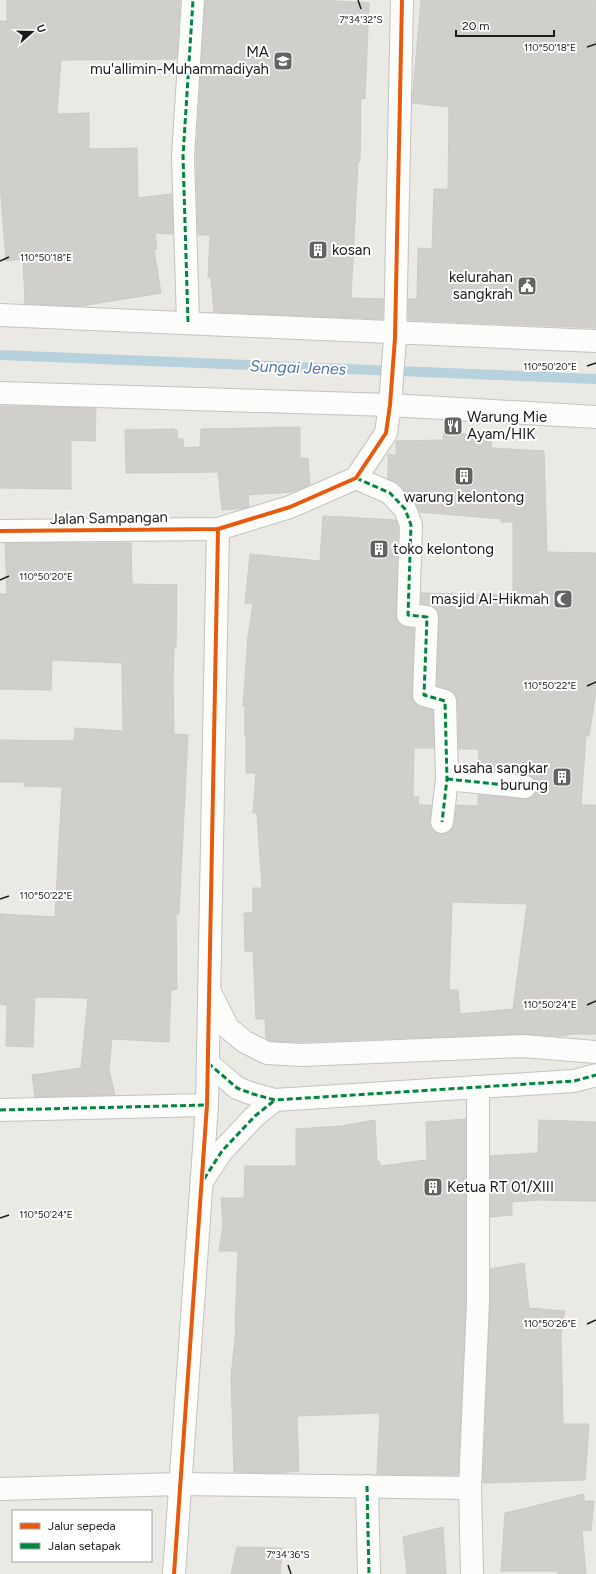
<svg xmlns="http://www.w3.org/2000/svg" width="596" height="1574" font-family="Figtree,sans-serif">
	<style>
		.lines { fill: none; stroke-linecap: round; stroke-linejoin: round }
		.stream { stroke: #b7d2dd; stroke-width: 10 }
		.building { fill: #d0cfcb; stroke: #cdcac5; fill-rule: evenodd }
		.minor-casing { stroke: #c2c2c0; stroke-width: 24 }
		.minor { stroke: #fcfcfb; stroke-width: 22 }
		.quiet { stroke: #00873e; stroke-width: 3; stroke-dasharray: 6 3; stroke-linecap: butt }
		.cycleway-casing { stroke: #fff; stroke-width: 6 }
		.cycleway { stroke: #e8590c; stroke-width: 4 }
		.ticks { fill: none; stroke: #1b1b1b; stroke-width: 1.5 }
		.labels { text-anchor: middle; stroke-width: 4; stroke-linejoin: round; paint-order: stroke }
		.poi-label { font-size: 15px; fill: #1b1b1b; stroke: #fff; text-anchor: end }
		.street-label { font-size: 15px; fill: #1b1b1b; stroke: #fff }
		.water-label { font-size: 16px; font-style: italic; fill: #4a71a8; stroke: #fff }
		.ticks-label { font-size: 10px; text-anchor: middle; fill: #1b1b1b; stroke: #fff; stroke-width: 4; stroke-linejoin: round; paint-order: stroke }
	</style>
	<rect width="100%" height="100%" fill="#eae9e4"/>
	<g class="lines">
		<path class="stream" d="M0 355 596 379"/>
	</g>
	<g class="building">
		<path d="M7 0H180L177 59 61 60 57 114 89 113V149L137 148 138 198 172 194 173 234 155 233 157 249H154L161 293 81 306 25 304 23 259 6 261 0 184V21H7Z"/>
		<path d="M205 0H322L369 3 365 99 361 98 360 161H358L351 298 383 299V319L214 312 211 278 208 277 210 235H198L196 156Z"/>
		<path d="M421 0H596V328L408 320V299H417L418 248 432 249 434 189H448L449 107 412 103Z"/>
		<path d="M0 406 96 408 95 441 71 440V489L0 488Z"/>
		<path d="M300 427V458H308L310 485 292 492 248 495 249 507 246 508 222 510 218 472 126 473 125 430 174 429V430H177L178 439H183L184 448 200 447 201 429Z"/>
		<path d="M444 431 492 438 491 448 544 451 547 552 596 553V691L589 736H586L581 805H596V1034H574L559 1036 522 1034 301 1042 270 1041 266 1038 265 1019H256L253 951H245L244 913H253V888H262L257 813H253L256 773H246V736H245V706H243L248 636 253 604 245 603 250 554 320 561 323 516 396 520 398 527 396 615 397 621 401 625 414 628 412 700 416 704 420 707 433 710 434 748H414L413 797H419L418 805H431L430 821V827L434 832 441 834 447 833 452 829 454 823 457 805 478 806V795L524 799 530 798 535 794 537 789 536 782 532 777 527 775 478 770 479 749H459L458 701 455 694 448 689 437 686 439 617 438 611 434 607 421 604V593L513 595V522H501V519L419 512 414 501 399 484 388 479V454L396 455V441L443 440ZM452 902 527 904 513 1009 460 1014 458 990H449Z"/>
		<path d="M5 543H131L132 584 177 585 176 647H174L173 679 174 734 188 735 179 914 176 913 177 989 171 990 169 1042 112 1039 109 1070 115 1095 35 1097 32 1075 81 1068 88 998 35 997 33 1047 6 1046 7 1005 0 1004V914L55 917 62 787 24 786V782H0V740L74 741 75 728 123 731 122 663 52 660 51 690 0 689V594H7Z"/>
		<path d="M466 1119V1302L458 1475 377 1474 380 1413 297 1416 299 1471 276 1473 234 1472 231 1377 236 1328H235L238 1251H219L223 1225 221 1198H244L245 1166H296V1129L342 1126 375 1120 377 1161H379L380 1166 427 1160 426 1122Z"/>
		<path d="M539 1120 596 1122V1201L538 1200 512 1202V1215L490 1217V1156L538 1153Z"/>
		<path d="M524 1263 529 1308 565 1311 561 1334 563 1424H589L585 1480 483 1483 490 1303V1269Z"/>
		<path d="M584 1494V1501H594L591 1531 582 1530 586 1574H558V1571H501L505 1513Z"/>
		<path d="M443 1527 446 1574H407L403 1537Z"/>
		<path d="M237 1547 282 1548 280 1574H231Z"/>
	</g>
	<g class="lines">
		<g class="minor-casing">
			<g id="minor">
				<path d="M0 315C199 323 397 333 596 341"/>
				<path d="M188 322 183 156 193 0"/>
				<path d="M0 393 390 405 596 417"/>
				<path d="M356 478 390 493 405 509 411 525 408 615 427 617 424 695 445 701 447 779 442 822"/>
				<path d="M0 531 218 529 290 507 356 478 386 433 390 405 395 338 402 0"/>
				<path d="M447 779 525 787"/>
				<path d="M210 992 228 1028 245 1042 267 1053 301 1055 523 1046 596 1052"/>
				<path d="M208 1063 237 1088 253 1094 275 1100 574 1081 596 1075"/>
				<path d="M0 1110 207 1105"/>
				<path d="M203 1180 222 1151 255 1116 275 1100"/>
				<path d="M367 1486 369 1574"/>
				<path d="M0 1489 180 1484 470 1488"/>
				<path d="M174 1574 207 1105 218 529"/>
				<path d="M472 1574 470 1488 478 1302V1087"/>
			</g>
		</g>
		<use href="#minor" class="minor"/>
		<g class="quiet">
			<path d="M188 322 183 156 193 0"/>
			<path d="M356 478 390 493 405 509 411 525 408 615 427 617 424 695 445 701 447 779 442 822"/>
			<path d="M447 779 525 787"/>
			<path d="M208 1063 237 1088 253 1094 275 1100 574 1081 596 1075"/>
			<path d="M0 1110 207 1105"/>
			<path d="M204 1179 222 1151 255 1116 275 1100"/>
			<path d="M367 1486 369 1574"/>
		</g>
		<g class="cycleway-casing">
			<g id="cycleway">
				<path d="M0 531 218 529 290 507 356 478 386 433 390 405 395 338 402 0"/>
				<path d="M174 1574 207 1105 218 529"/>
			</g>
		</g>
		<use href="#cycleway" class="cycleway"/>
	</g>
	<path class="ticks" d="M358 0 361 9M587 47 596 44M0 261 9 257M587 366 596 363M0 580 9 576M587 686 596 682M0 899 9 896M587 1005 596 1001M0 1218 9 1215M587 1324 596 1320M288 1565 291 1574"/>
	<defs>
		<g id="school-square" transform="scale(1)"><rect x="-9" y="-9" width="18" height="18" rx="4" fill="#636361" stroke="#fff"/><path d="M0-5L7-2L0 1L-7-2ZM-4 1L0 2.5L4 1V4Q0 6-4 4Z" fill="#fff"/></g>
		<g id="building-square" transform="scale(1)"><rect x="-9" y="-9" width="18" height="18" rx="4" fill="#636361" stroke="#fff"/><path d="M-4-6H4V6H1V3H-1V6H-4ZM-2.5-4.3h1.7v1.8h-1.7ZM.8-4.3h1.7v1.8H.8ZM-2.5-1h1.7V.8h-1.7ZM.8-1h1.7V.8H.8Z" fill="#fff"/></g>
		<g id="civic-square" transform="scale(1)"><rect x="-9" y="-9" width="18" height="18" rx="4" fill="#636361" stroke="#fff"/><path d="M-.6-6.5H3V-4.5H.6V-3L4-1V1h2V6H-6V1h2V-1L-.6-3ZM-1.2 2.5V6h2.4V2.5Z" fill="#fff"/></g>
		<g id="restaurant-square" transform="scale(1)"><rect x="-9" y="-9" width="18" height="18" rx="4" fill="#636361" stroke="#fff"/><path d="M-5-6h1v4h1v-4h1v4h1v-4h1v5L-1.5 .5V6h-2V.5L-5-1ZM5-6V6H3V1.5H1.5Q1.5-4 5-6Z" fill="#fff"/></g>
		<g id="mosque-square" transform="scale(1)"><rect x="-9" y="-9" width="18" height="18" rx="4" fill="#636361" stroke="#fff"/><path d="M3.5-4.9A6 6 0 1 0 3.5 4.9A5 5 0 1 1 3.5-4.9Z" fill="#fff"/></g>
	</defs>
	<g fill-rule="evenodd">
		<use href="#school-square" x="283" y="61"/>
		<use href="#building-square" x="318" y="250"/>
		<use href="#civic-square" x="527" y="286"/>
		<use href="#restaurant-square" x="453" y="426"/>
		<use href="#building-square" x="464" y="476"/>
		<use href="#building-square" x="379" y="549"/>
		<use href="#mosque-square" x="563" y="599"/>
		<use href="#building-square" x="562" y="777"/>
		<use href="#building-square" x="433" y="1187"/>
	</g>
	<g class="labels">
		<g class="poi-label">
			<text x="269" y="57">MA<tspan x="269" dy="17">mu'allimin-Muhammadiyah</tspan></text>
			<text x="332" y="255" text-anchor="start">kosan</text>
			<text x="513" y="282">kelurahan<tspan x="513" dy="17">sangkrah</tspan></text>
			<text x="467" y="422" text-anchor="start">Warung Mie<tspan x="467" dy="17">Ayam/HIK</tspan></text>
			<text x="464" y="502" text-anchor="middle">warung kelontong</text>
			<text x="393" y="554" text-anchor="start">toko kelontong</text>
			<text x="549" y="604">masjid Al-Hikmah</text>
			<text x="548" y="773">usaha sangkar<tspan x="548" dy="17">burung</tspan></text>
			<text x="447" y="1192" text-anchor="start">Ketua RT 01/XIII</text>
		</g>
		<g class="street-label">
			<text transform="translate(109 518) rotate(-1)" y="5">Jalan Sampangan</text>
		</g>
		<g class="water-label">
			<text transform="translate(298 367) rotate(2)" y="6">Sungai Jenes</text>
		</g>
	</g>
	<g class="ticks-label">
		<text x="361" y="23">7°34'32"S</text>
		<text x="550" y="51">110°50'18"E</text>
		<text x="46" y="261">110°50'18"E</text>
		<text x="550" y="370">110°50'20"E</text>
		<text x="46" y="580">110°50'20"E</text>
		<text x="550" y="689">110°50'22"E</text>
		<text x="46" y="899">110°50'22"E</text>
		<text x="550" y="1008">110°50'24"E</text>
		<text x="46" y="1218">110°50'24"E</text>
		<text x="550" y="1327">110°50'26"E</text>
		<text x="288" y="1558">7°34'36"S</text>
	</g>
	<rect x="12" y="1510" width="140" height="52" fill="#ffffff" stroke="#a4a4a4"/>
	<rect x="20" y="1523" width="20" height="6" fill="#e8590c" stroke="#a4a4a4"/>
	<text x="48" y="1530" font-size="12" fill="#1b1b1b">Jalur sepeda</text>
	<rect x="20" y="1543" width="20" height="6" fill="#00873e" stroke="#a4a4a4"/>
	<text x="48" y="1550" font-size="12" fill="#1b1b1b">Jalan setapak</text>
	<g transform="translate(32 32) rotate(70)" stroke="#ffffff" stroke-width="3" paint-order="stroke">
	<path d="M0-3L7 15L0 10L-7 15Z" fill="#1b1b1b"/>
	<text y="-6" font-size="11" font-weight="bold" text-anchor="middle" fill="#1b1b1b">U</text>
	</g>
	<path d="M456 30v6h98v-6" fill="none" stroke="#1b1b1b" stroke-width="2"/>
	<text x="462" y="30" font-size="12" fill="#1b1b1b" stroke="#ffffff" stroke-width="3" paint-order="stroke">20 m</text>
</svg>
